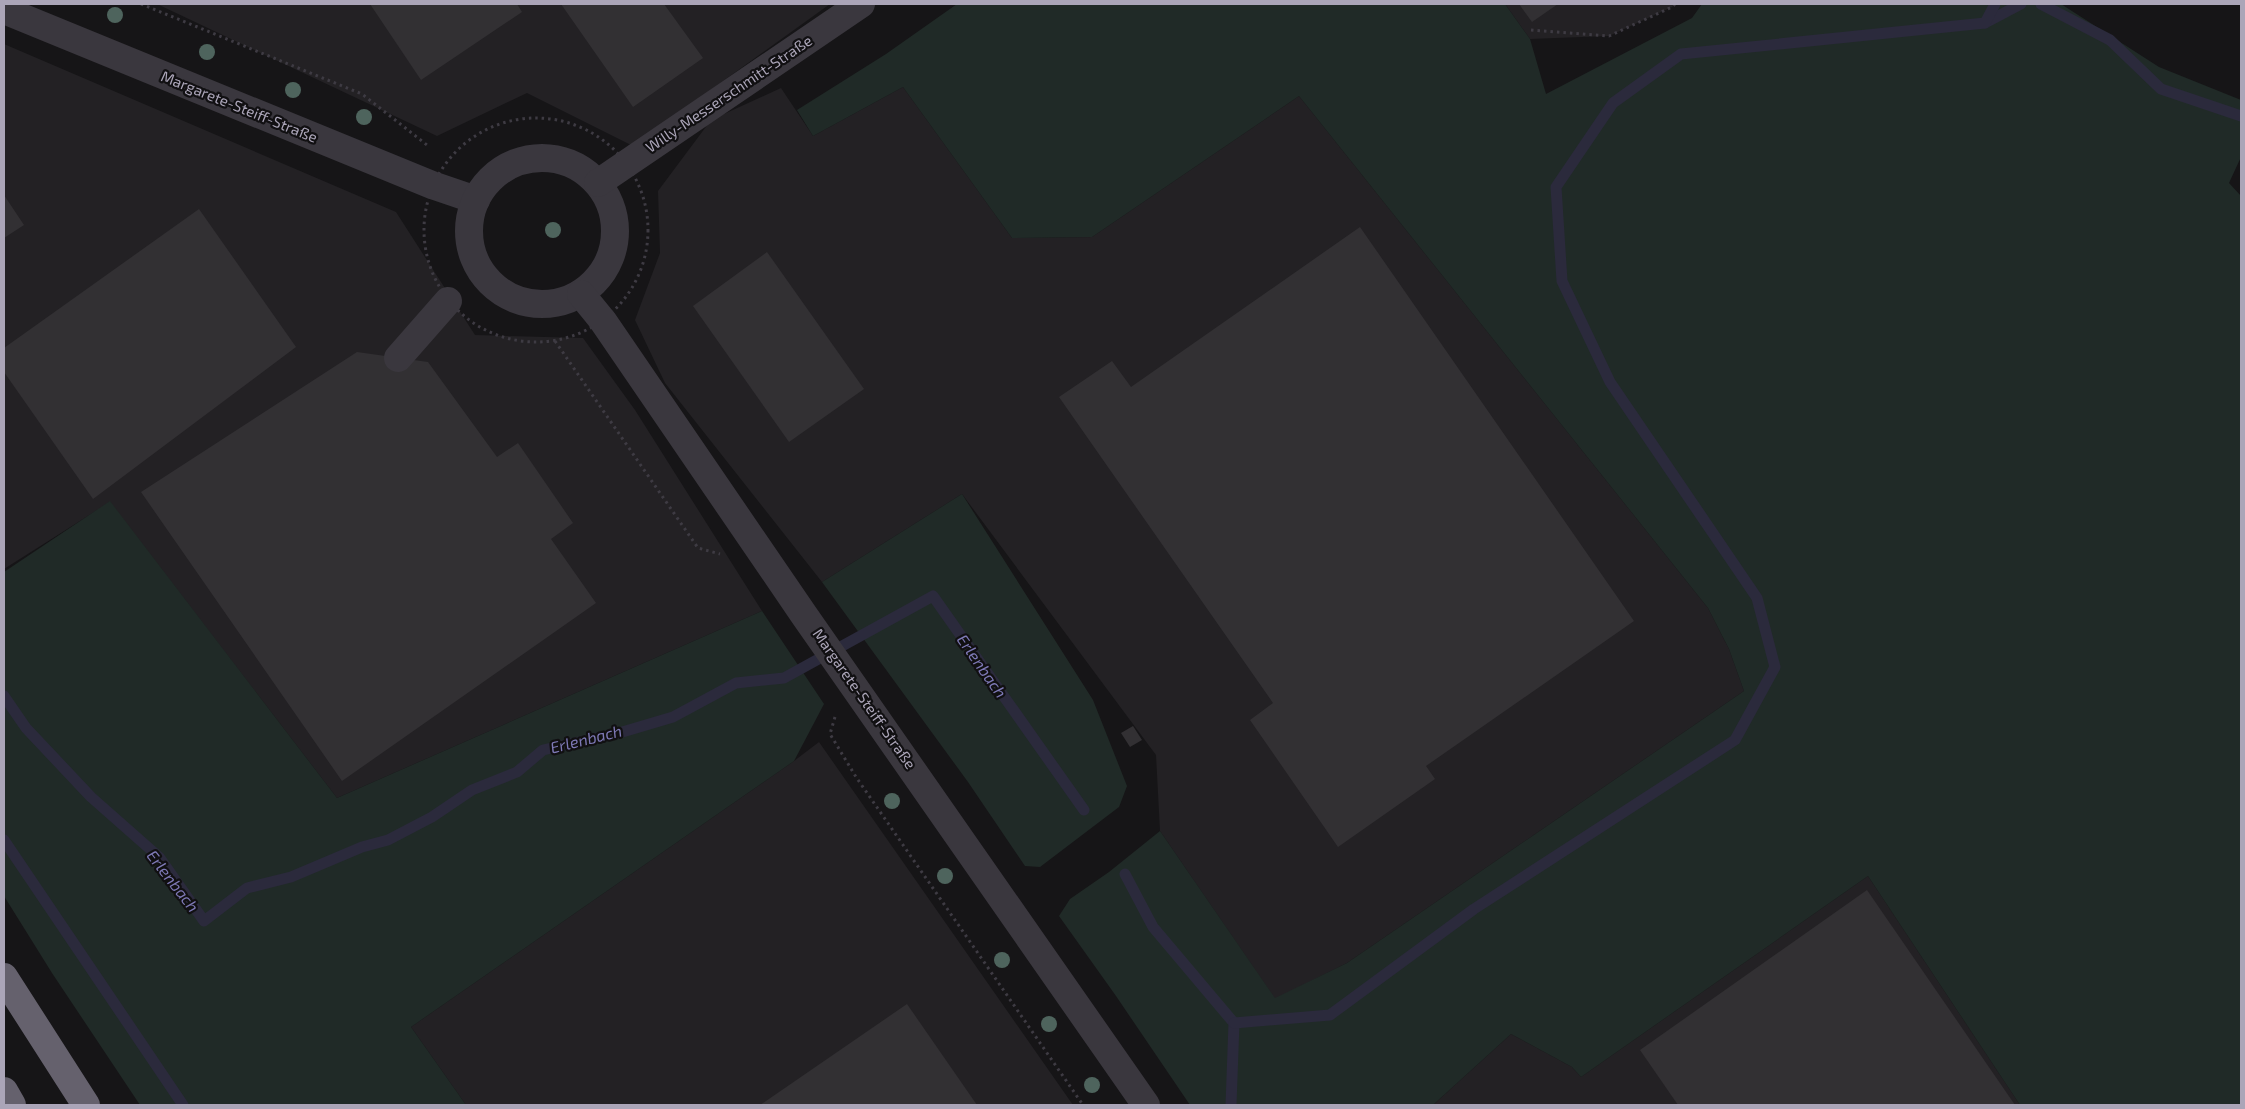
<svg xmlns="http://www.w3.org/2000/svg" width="2245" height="1109" font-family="'Exo 2',sans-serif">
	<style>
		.built { fill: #232124 }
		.green { fill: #202a27 }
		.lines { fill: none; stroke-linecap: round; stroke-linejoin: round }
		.stream { stroke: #2b2a3c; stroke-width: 11 }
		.building { fill: #323033 }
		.path { stroke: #3e3b43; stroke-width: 3; stroke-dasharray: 2.5 4; stroke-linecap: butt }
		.minor { stroke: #3a373e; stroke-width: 28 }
		.highway { stroke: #65616d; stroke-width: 28 }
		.tree { fill: #4e645d }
		.labels { text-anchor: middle; stroke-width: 4.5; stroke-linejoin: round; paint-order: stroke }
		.street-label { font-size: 15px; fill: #aba5b8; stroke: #111012 }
		.water-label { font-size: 16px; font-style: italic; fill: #7e79b6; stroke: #111012 }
	</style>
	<rect width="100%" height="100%" fill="#161517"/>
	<g class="built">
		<path d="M157 4H830L633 146 527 93 437 136Z"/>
		<path d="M1505 4H1675L1672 7 1609 36 1530 39Z"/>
		<path d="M4 44 396 212 475 335 583 338 635 410 762 611 337 798 110 502 4 569Z"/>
		<path d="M903 87 1012 238 1092 237 1299 96 1708 608 1729 649 1744 691 1347 963 1275 999 1160 831 1156 755 962 494 822 582 665 383 635 320 660 253 658 191 711 120 781 88 813 136Z"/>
		<path d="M819 742 1073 1105H466L411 1027 794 761Z"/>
		<path d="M1868 876 2020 1105H1433L1511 1034 1572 1067 1581 1077Z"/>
	</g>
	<g class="green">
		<path d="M957 4H1505L1530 39 1546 94 1692 18 1702 4H2061L2159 67 2241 100V157L2229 183 2241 196V1105H2020L1868 876 1581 1077 1572 1067 1511 1034 1433 1105H1190L1116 996 1059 916 1070 899 1109 872 1160 831 1275 998 1347 963 1744 691 1729 649 1708 608 1299 96 1092 237 1012 238 903 87 813 136 797 110 886 54Z"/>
		<path d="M962 494 1093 700 1127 786 1119 807 1040 867 1025 866 968 782 822 582Z"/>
		<path d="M110 501 337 798 762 611 824 704 794 761 411 1027 466 1105H140L52 973 4 896V572Z"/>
	</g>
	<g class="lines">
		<g class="stream">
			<path d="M2041 4 2110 40 2161 89 2241 116"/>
			<path d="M1985 23 2021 4"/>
			<path d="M4 696 26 728 91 797 159 857 204 921 247 888 291 877 362 847 388 840 432 817 472 790 517 772 543 750 619 733 673 717 736 683 784 678 933 596 1084 810"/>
			<path d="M4 840 183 1105"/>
			<path d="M1125 874 1153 927 1234 1023 1231 1105"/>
			<path d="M1234 1023 1330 1015 1474 909 1735 740 1775 667 1757 598 1610 382 1562 281 1556 187 1613 103 1681 54 1985 23 1995 4"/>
		</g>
	</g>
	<g class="building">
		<path d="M370 4H517L522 12 421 80Z"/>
		<path d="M561 4H664L703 58 633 107Z"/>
		<path d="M1519 4H1558L1532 22Z"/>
		<path d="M4 195 24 225 4 238Z"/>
		<path d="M199 209 296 347 93 499 4 372V348Z"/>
		<path d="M1360 227 1634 621 1426 766 1435 779 1338 847 1250 720 1273 703 1059 397 1112 361 1131 387Z"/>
		<path d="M767 252 864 389 789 442 693 306Z"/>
		<path d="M357 352 428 362 497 457 518 443 573 523 551 539 596 603 342 781 141 492Z"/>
		<path d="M1133 726 1142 740 1130 747 1121 733Z"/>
		<path d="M1867 890 2015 1105H1678L1640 1050Z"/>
		<path d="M907 1004 977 1105H760Z"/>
	</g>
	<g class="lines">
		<g class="path">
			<path d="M141 4 362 94 427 145"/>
			<path d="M1531 30 1609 36 1672 7 1675 4"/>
			<circle cx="536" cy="230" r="112"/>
			<path d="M555 341 698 548 720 554"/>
			<path d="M835 717 830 734 856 777 1083 1105"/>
		</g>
		<g class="minor">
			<path d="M4 10 432 185 476 200"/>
			<circle cx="542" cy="231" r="73"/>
			<path d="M598 183 861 4"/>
			<path d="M581 294 603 321 804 615 1146 1105"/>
			<path d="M398 358 448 301"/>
		</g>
		<g class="highway">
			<path d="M4 977 86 1105"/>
			<path d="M4 1091 12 1105"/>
		</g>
	</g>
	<g class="tree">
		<circle cx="115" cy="15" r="8"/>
		<circle cx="207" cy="52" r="8"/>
		<circle cx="293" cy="90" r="8"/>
		<circle cx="364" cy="117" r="8"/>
		<circle cx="553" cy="230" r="8"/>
		<circle cx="892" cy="801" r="8"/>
		<circle cx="945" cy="876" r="8"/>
		<circle cx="1002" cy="960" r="8"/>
		<circle cx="1049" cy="1024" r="8"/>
		<circle cx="1092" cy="1085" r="8"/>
	</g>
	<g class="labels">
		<g class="street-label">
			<text transform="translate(729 94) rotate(-34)" y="5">Willy-Messerschmitt-Straße</text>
			<text transform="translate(239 107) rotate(22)" y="5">Margarete-Steiff-Straße</text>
			<text transform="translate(864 699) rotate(55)" y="5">Margarete-Steiff-Straße</text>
		</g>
		<g class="water-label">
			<text transform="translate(982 666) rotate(55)" y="6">Erlenbach</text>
			<text transform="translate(586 739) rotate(-14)" y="6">Erlenbach</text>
			<text transform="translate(173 881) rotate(52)" y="6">Erlenbach</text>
		</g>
	</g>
	<rect width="2245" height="1109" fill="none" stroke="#aba5b8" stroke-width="10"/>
</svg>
